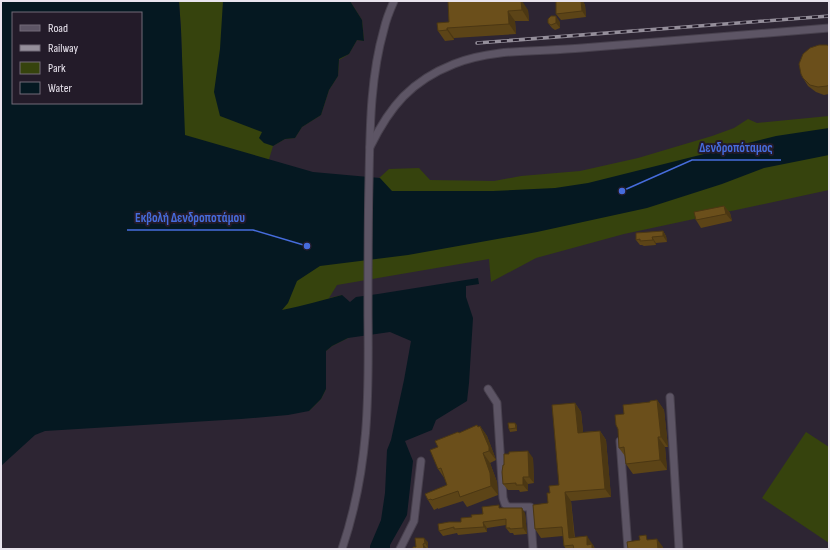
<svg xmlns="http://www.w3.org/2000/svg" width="830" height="550" font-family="'Sofia Sans Condensed',sans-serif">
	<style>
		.green { fill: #36430d }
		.water { fill: #051821; fill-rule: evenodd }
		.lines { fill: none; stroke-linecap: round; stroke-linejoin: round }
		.minor-casing { stroke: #48414e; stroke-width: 9 }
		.minor { stroke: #5d5565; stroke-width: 7 }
		.rail-casing { stroke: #958f9b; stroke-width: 3.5 }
		.rail { stroke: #231b29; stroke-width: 2; stroke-dasharray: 6; stroke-linecap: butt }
		.wall { fill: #5c4417 }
		.shaded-wall { fill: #4b3713 }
		.building { fill: #6b4f1b; stroke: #4b3713 }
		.leader { fill: none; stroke: #466cdc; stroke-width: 1.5 }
		.callout-dot { fill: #466cdc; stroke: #231b29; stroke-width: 1.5 }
		.callout-label { font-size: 13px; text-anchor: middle; font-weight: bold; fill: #466cdc; stroke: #231b29; stroke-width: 4; stroke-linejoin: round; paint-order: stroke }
	</style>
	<rect width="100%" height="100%" fill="#2d2533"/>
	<g class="green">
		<path d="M179 1H350L362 20 364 41 357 40 349 54 339 60 338 76 329 90 321 115 302 127 295 138 285 139 273 146 267 166 331 179H378L389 169 419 168 430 180 494 181 521 176 580 171 638 158 712 136 734 128 748 119 757 123 829 116V190L624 234 536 258 491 282 489 259 337 285 329 298 342 295 348 338 332 346 326 351V389L321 399 309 411 184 135 181 30Z"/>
		<path d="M806 432 829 447V543L762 498Z"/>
	</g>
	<g class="water">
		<path d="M1 1H179L181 30 185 135 313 172 380 178 392 191H493L555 188 588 183 776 136 829 128V155L764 168 722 184 647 208 537 232 408 255 320 266 297 281 288 303 282 310C302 306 322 300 342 295L350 302 356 297 378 294 478 278 479 284 466 286V297L473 318 469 383 467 401 436 420 432 430 405 441 413 461 407 515 390 545V549H370V546L381 520 385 493 387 450 391 440 404 380 411 341 390 332 348 338 332 346 326 351V389L321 399 309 411 288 415 241 419 45 431 35 435 1 466ZM13 13H141V103H13Z"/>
		<path d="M223 1H350L362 20 364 41 357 40 349 54 339 59 338 76 329 90 321 115 302 127 295 138 285 139 273 146 264 143 259 138 262 132 220 116 214 92 220 49Z"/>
	</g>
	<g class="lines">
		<g class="minor-casing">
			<g id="minor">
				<path d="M370 147C390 106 411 81 454 64 494 48 540 52 582 48 665 42 747 35 829 28"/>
				<path d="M488 389 497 403 503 498 505 504 508 507H530L533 549"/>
				<path d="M670 397 679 549"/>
				<path d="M620 441 628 549"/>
				<path d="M342 549C369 469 369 398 368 316 368 270 368 225 369 180 370 130 370 78 384 29 386 20 390 10 394 1"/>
				<path d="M400 549 414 521 421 461"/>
			</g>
		</g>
		<use href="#minor" class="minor"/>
		<g class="rail-casing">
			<path id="rail" d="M477 43 829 16"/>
		</g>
		<use href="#rail" class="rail"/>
	</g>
	<g class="wall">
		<path d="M448 1 528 10 529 21H515L516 34 454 38V40L445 41 438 31 449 22Z"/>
		<path d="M583 2 585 5 586 17 561 20 556 14Z"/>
		<path d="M560 22V28L555 30 552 28 548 23Z"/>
		<path d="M829 46V94L824 95 816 92 808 86 803 78Z"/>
		<path d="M724 206 730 213 732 221 701 228 696 220Z"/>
		<path d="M663 231 666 236 667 242 656 243V245L644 246 642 245H640L636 240Z"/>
		<path d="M657 400 664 410 668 447H665L667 470 633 474 626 464 625 456 619 448 618 429 624 414 650 402Z"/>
		<path d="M575 403 581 412 583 432 600 431 606 440 611 497 571 501 575 538 593 545 595 549H566L564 546 563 536 541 538 535 529 548 503 550 493 559 485Z"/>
		<path d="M517 425V431L510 432 509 429Z"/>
		<path d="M480 426 487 436 495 457 496 460 490 463 497 482 498 495 467 507 463 501 438 509V508L434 510 428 500 447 485 445 479 438 469V447L458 432 459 433Z"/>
		<path d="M533 458 534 483 528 484V491L520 492 519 490H508L503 484Z"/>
		<path d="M501 508 525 513 527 534 514 535 513 533H510L506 528V525L487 528V532L458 535 457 533 443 536 439 531 472 517Z"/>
		<path d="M428 542V548L416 547Z"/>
	</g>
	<g class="shaded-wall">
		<path d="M521 1H522L528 10 529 21 522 10Z"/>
		<path d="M581 1H583L585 5 586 17 582 11Z"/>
		<path d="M508 11 515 21 516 34 509 24Z"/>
		<path d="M556 16 560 22V28L556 23Z"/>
		<path d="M447 28 454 38V40L447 30Z"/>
		<path d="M724 206 730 213 732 221 726 214Z"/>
		<path d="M663 231 666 236 667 242 663 236Z"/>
		<path d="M652 237 656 243V245L653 240Z"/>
		<path d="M657 400 664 410 668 447 661 437Z"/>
		<path d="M575 403 581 412 584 442 578 433Z"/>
		<path d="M515 423 517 425V431L516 428Z"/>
		<path d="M477 425 483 433 480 426 487 436 495 457 496 460 489 451Z"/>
		<path d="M600 431 606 440 611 497 605 489Z"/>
		<path d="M658 437 665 447 667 470 660 460Z"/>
		<path d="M528 451 533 458 534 483 529 477Z"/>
		<path d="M483 453 490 463 497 482 498 495 491 486Z"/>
		<path d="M523 477 528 484V491L523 485Z"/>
		<path d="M565 492 571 501 575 547 569 538Z"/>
		<path d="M522 508 525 513 527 534 523 528Z"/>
		<path d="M483 522 487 528V532L484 527Z"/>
		<path d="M587 536 593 545 595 549H590L587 545Z"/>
		<path d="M424 538 428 542V548L425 543Z"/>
		<path d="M657 539 663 547V549H658Z"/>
		<path d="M423 544 426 548V549H424Z"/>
	</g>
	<g class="building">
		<path d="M448 1H521L522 10 508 11 509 24 447 28V30L438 31 437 23 449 22Z"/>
		<path d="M556 1H581L582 11 556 14Z"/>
		<path d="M551 16H556V23L551 25 548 23V19Z"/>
		<path d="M819 45H827L829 46V85L827 86 818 87 810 85 803 78 801 74 799 64 803 54 810 48Z"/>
		<path d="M724 206 726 214 696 220 694 212Z"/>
		<path d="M663 231V236L652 237 653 240 640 241V239L636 240V233Z"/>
		<path d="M657 400 661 437H658L660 460 626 464 624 447 619 448 618 429 616 425 615 415 624 414 623 405 650 402V401Z"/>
		<path d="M575 403 578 433 600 431 605 489 565 492 569 538 587 536V545L592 544V549H574L573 545 564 546 562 527 535 529 533 505 548 503 547 493H550L549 486 559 485 552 405Z"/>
		<path d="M508 423H515L516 428 509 429Z"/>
		<path d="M477 425 478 427 480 426 489 447V451L483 453 490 473 491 486 460 497 458 491 432 500 431 499 428 500 425 494 447 485 441 468 438 469 430 450 438 447 435 441 458 432 459 433Z"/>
		<path d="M528 451 529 477H523V485H516V483L503 484 502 472 503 465H504V454H509V452Z"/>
		<path d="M499 505V508H522L523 528 510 529V528H506V519L483 522 484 527 454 529V527L439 531 438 524 449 522H461V518L472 517 471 515 483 514 482 507Z"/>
		<path d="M646 535 647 540 657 539 658 549H628L627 542 640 540 639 536Z"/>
		<path d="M415 538H424L425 543 423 544 424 549H413V547H416Z"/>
	</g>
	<path class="leader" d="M622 191L692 160H781M307 246L253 230H127"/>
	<g class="callout-dot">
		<circle cx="622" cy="191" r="4"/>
		<circle cx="307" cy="246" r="4"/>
	</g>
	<g class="callout-label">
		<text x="736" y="152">Δενδροπόταμος</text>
		<text x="190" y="222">Εκβολή Δενδροποτάμου</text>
	</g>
	<rect width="830" height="550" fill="none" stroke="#e9e4ee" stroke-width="4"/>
	<rect x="12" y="12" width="130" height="92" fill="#231b29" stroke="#726b78"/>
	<rect x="20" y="25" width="20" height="6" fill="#5d5565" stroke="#726b78"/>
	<text x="48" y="32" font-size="12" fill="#e9e4ee">Road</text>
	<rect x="20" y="45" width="20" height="6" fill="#958f9b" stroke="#726b78"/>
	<text x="48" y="52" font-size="12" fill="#e9e4ee">Railway</text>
	<rect x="20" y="62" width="20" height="12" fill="#36430d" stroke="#726b78"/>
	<text x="48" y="72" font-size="12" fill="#e9e4ee">Park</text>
	<rect x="20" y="82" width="20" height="12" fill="#051821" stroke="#726b78"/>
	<text x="48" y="92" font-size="12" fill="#e9e4ee">Water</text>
</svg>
